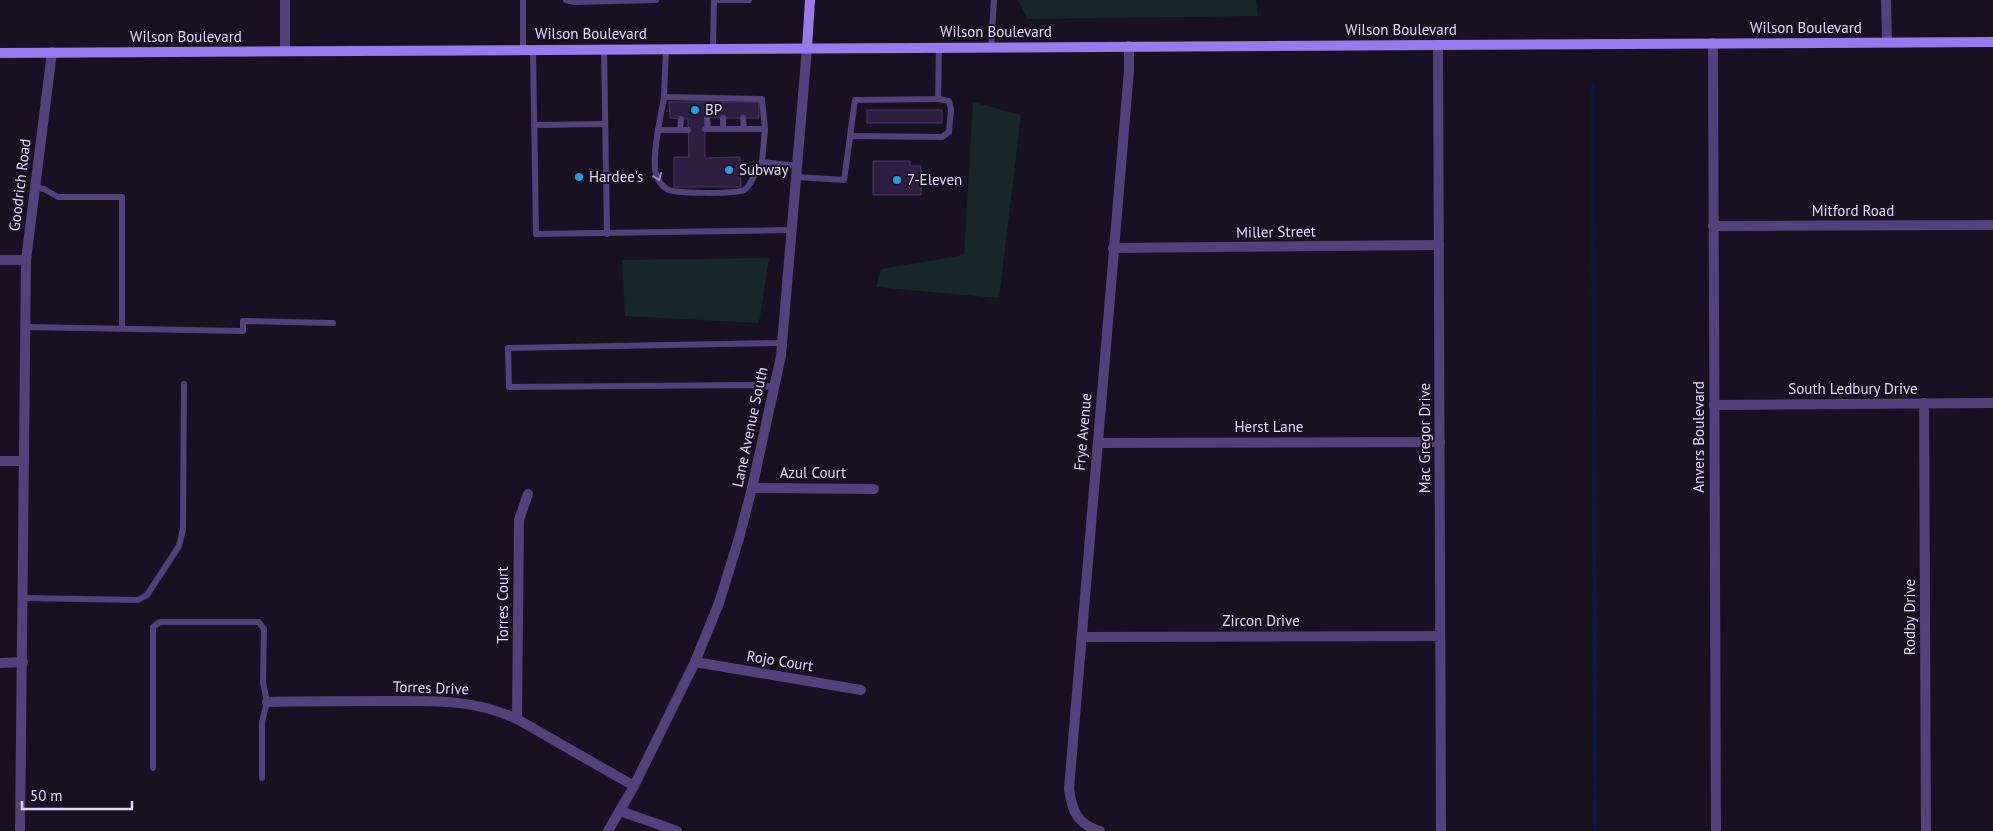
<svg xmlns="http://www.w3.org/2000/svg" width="1993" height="831" font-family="'PT Sans',sans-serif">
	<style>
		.green { fill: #15272b }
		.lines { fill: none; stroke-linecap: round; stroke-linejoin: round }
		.stream { stroke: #10163b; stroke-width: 4.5 }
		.building { fill: #2e1f40; stroke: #4b3469 }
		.service { stroke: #51427b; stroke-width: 6 }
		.minor { stroke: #51427b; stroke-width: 10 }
		.tertiary { stroke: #51427b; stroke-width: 10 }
		.secondary { stroke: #977aed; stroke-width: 10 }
		.oneway { stroke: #9a8cba }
		.poi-dot { fill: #1ea0df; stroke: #181122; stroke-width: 2 }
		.labels { text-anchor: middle; stroke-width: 4; stroke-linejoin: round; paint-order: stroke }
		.street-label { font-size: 15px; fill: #e3d7fa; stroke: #181122 }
		.poi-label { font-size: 15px; fill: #e3d7fa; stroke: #181122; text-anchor: start }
	</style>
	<rect width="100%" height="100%" fill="#181122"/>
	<g class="green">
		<path d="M1018 0H1256L1258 16 1028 19Z"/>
		<path d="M973 102 1021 115 999 298 876 287 881 269 964 255Z"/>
		<path d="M769 258 759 323 625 316 622 260Z"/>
	</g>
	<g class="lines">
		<path class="stream" d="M1593 85 1595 831"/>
	</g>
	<g class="building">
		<path d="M669 102H759V118H705V158L740 157 741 187H674V157H689L688 119 670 118Z"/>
		<rect x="867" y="110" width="75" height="13"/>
		<path d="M873 161H910V166H921V195H873Z"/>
	</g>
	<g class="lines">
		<g class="service">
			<path d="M566 0 574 2 656 0"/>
			<path d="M719 0H749"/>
			<path d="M991 47 994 0"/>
			<path d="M604 49 607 234"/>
			<path d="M666 49 664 97 762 99 765 129 762 162 798 166"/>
			<path d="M713 49 714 0"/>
			<path d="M523 50V0"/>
			<path d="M533 50 536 234 792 230"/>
			<path d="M664 97C661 115 651 159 656 174 658 180 661 186 667 189 674 194 734 194 744 190 750 188 757 168 762 162"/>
			<path d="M707 118 708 129"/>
			<path d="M743 118 744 129"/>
			<path d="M534 125 605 124"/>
			<path d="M705 129H765"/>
			<path d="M723 129V118"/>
			<path d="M659 130H688"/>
			<path d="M680 130 681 119"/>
			<path d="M850 136 942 137 949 132 951 109 949 101 938 99"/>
			<path d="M797 177 844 180 855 100 938 99 939 47"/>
			<path d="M34 187 44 189 58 197H122V328"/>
			<path d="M26 327 243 331V321L333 323"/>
			<path d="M775 387 756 385 509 387 508 348 782 343"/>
			<path d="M24 598 138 600 147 595 179 546 183 529 184 384"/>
			<path d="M153 768V627L160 622H259L264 629 263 682 267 702 262 722V778"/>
		</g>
		<g class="minor">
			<path d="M1886 0 1887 42"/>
			<path d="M1713 43 1716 831"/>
			<path d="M1438 45 1441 831"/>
			<path d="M285 51V0"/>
			<path d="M1713 226 1993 225"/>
			<path d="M1113 248 1439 245"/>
			<path d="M0 260H26"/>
			<path d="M1924 403 1926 831"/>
			<path d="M1714 405 1993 403"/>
			<path d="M1098 443 1440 442"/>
			<path d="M0 461H24"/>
			<path d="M752 488 874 489"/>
			<path d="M1082 637 1440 636"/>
			<path d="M695 662 861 690"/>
			<path d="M0 663 23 662"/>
			<path d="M267 702C305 701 344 701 382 701 431 701 471 698 517 719L634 786"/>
			<path d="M517 719 519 520 528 494"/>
			<path d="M620 811 677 831"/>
			<path d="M20 831 26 260 52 52"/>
			<path d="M1100 831C1077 824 1072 811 1069 789L1129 70V46"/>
		</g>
		<path class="tertiary" d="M608 831 634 786 695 662 719 603 739 538 752 488 781 356 807 48"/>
		<g class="secondary">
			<path d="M807 48 810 0"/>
			<path d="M0 53 1993 42"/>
		</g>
	</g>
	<defs><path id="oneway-chevron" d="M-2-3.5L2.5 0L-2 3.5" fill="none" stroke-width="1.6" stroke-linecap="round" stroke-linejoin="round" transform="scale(1.25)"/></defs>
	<use class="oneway" href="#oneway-chevron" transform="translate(658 177) rotate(67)"/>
	<g class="poi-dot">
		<circle cx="695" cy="110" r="5"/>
		<circle cx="729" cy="170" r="5"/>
		<circle cx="579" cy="177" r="5"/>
		<circle cx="897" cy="180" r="5"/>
	</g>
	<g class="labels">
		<g class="street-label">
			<text x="1806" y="33">Wilson Boulevard</text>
			<text x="1401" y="35">Wilson Boulevard</text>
			<text x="996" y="37">Wilson Boulevard</text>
			<text x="591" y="39">Wilson Boulevard</text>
			<text x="186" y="42">Wilson Boulevard</text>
			<text transform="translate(20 185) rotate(-83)" y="5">Goodrich Road</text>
			<text x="1853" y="216">Mitford Road</text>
			<text transform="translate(1276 232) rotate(-1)" y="5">Miller Street</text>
			<text x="1853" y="394">South Ledbury Drive</text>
			<text transform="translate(750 427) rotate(-78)" y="5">Lane Avenue South</text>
			<text x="1269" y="432">Herst Lane</text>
			<text transform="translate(1083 432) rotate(-85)" y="5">Frye Avenue</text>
			<text transform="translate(1699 437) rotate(-90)" y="5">Anvers Boulevard</text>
			<text transform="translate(1425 438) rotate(-90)" y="5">Mac Gregor Drive</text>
			<text x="813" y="478">Azul Court</text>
			<text transform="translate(503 605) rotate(-90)" y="5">Torres Court</text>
			<text transform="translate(1910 617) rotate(-90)" y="5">Rodby Drive</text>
			<text x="1261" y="626">Zircon Drive</text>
			<text transform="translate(780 661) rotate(9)" y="5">Rojo Court</text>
			<text transform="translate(431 688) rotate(2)" y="5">Torres Drive</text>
		</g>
		<g class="poi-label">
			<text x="705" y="115">BP</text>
			<text x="739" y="175">Subway</text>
			<text x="589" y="182">Hardee's</text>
			<text x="907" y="185">7-Eleven</text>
		</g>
	</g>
	<path d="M22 801v8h110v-8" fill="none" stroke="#e3d7fa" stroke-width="2.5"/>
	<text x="30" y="801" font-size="15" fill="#e3d7fa" stroke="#181122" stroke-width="4" paint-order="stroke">50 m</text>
</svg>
